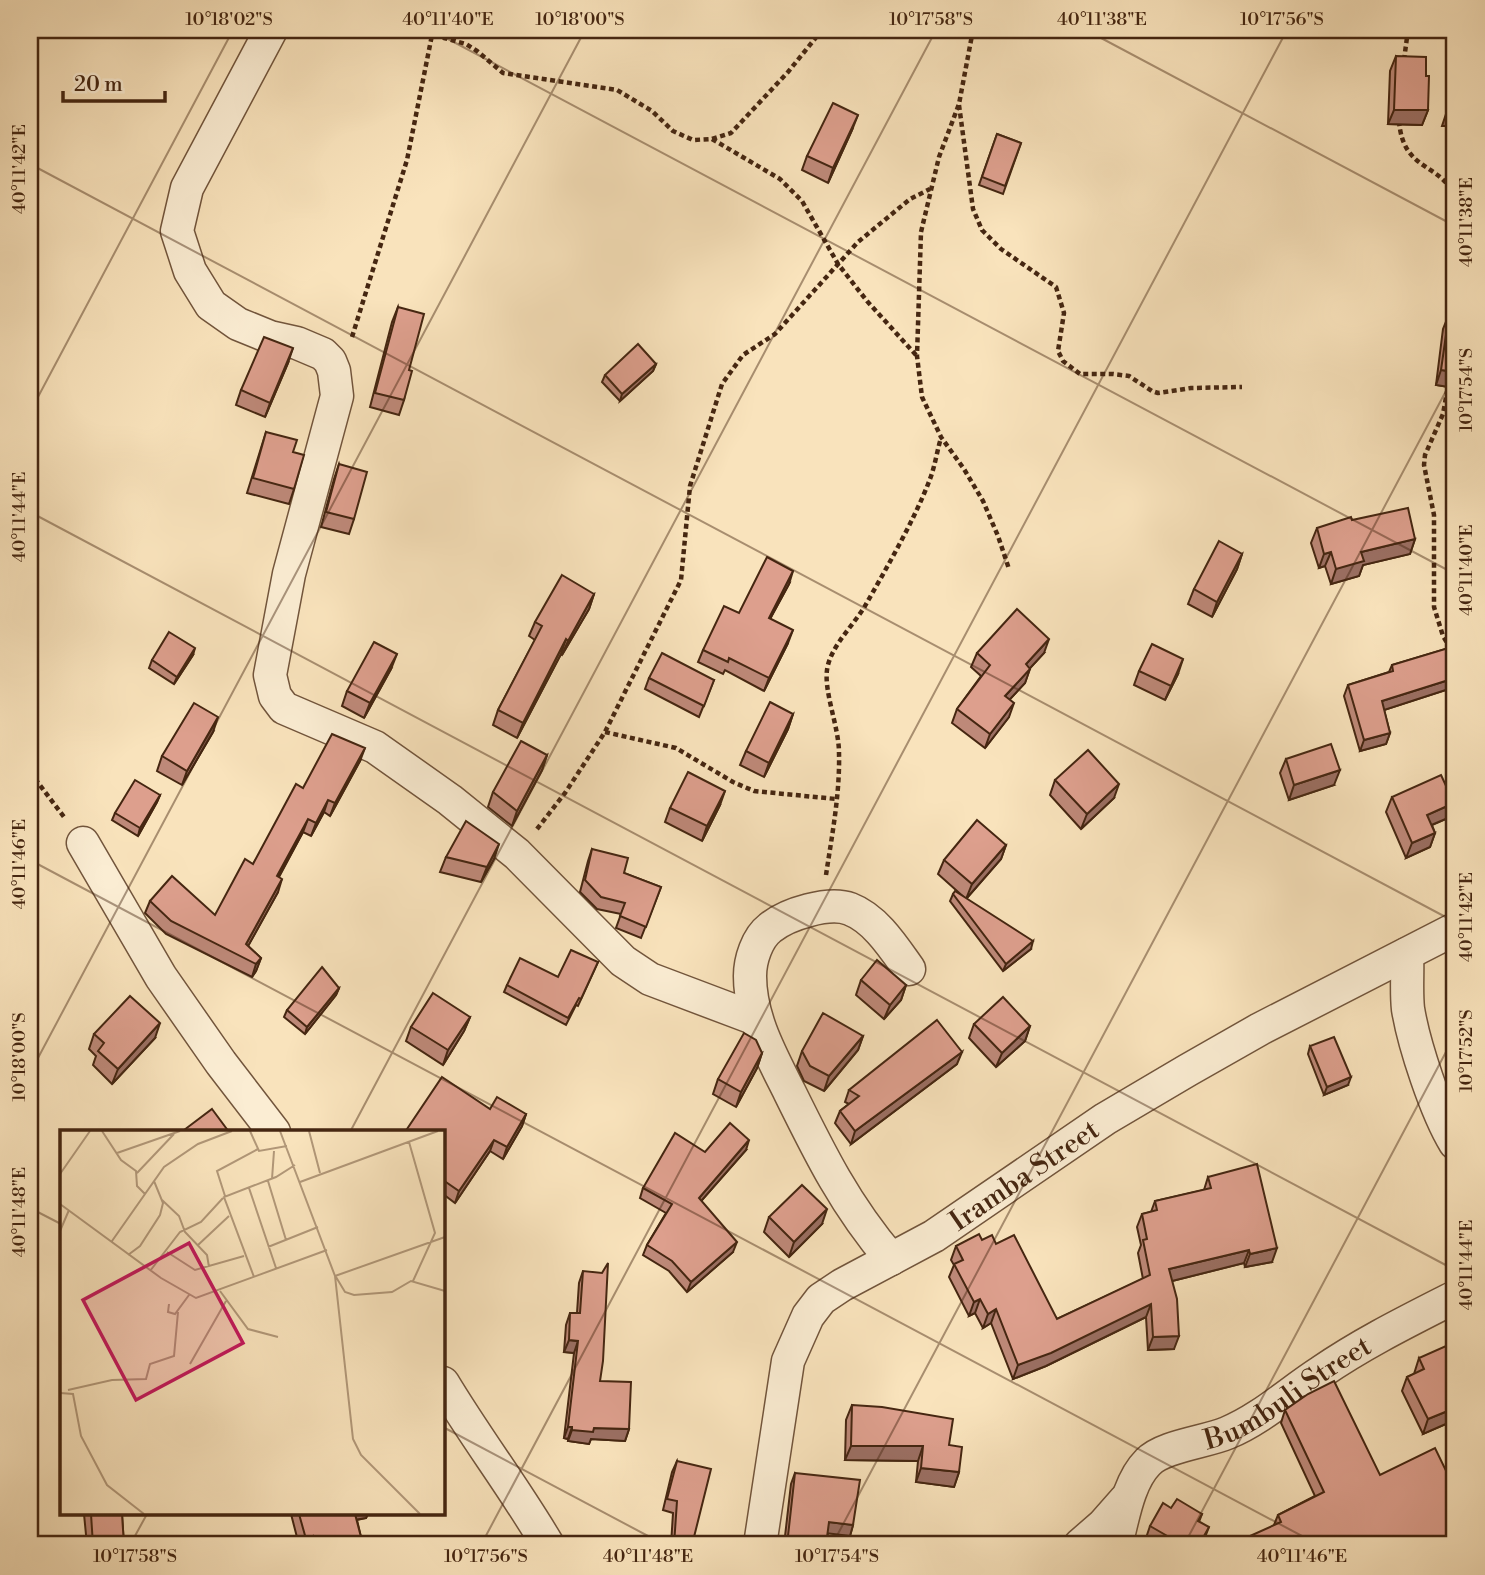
<svg xmlns="http://www.w3.org/2000/svg" width="1485" height="1575" font-family="'Libre Bodoni',serif">
	<style>
		.lines { fill: none; stroke-linecap: round; stroke-linejoin: round }
		.minor-casing { stroke: #72553c; stroke-width: 35 }
		.path { stroke: #452611; stroke-width: 4.5; stroke-dasharray: 5 3.5; stroke-linecap: butt }
		.minor { stroke: #fbedd3; stroke-width: 32 }
		.wall { fill: #be8979; stroke: #452611; stroke-width: 2 }
		.shaded-wall { fill: #9b6f63; stroke: #452611; stroke-width: 2 }
		.building { fill: #dd9f8d; stroke: #452611; stroke-width: 2 }
		.ticks { fill: none; stroke: #452611; stroke-width: 2; stroke-opacity: 0.45 }
		.labels { text-anchor: middle; stroke-width: 6; stroke-linejoin: round; paint-order: stroke }
		.street-label { font-size: 28px; fill: #452611; stroke: #fbedd3 }
		.inset-road { fill: none; stroke: #b19778; stroke-width: 2 }
		.view { fill: #c2185b; fill-opacity: 0.15; stroke: #c2185b; stroke-width: 3.5 }
		.inset-edge { fill: none; stroke: #452611; stroke-width: 3.5 }
		.neatline { fill: none; stroke: #452611; stroke-width: 2.5 }
		.ticks-label { font-size: 18px; text-anchor: middle; fill: #452611 }
	</style>
	<rect width="100%" height="100%" fill="#f9e3bc"/>
	<filter id="stains"><feTurbulence type="fractalNoise" baseFrequency=".00286" numOctaves="4"/><feColorMatrix values="0 0 0 0 .2 0 0 0 0 .09 0 0 0 0 .02 0 0 0 .5 -.17"/></filter>
	<radialGradient id="worn" r=".72"><stop offset=".6" stop-color="#630" stop-opacity="0"/><stop offset="1" stop-color="#630" stop-opacity=".3"/></radialGradient>
	<g class="lines">
		<g class="minor-casing">
			<g id="minor">
				<path d="M271 30 187 188 177 231 190 271 211 305 238 324 270 337 297 343 323 354 330 361 334 371 337 396 289 574 270 675 275 696 284 708 375 747 450 800 517 854 623 961 650 979 756 1019"/>
				<path d="M83 843 161 977 221 1063 274 1132"/>
				<path d="M1407 954C1408 972 1406 991 1408 1009 1414 1045 1436 1112 1455 1143"/>
				<path d="M891 1259C845 1205 820 1154 789 1091 771 1055 750 1018 750 976 750 960 757 938 770 928 787 914 829 901 850 909 876 919 894 948 909 969"/>
				<path d="M443 1383C476 1438 515 1489 548 1545"/>
				<path id="s1" d="M760 1545 788 1361 808 1316 821 1299 842 1285 934 1236 1105 1119 1188 1070 1260 1029 1455 929"/>
				<path d="M1080 1545 1103 1525 1125 1500"/>
				<path id="s2" d="M1116 1545C1123 1519 1128 1482 1148 1462 1163 1446 1206 1442 1227 1433 1261 1419 1290 1392 1321 1372 1363 1343 1410 1320 1455 1297"/>
			</g>
		</g>
		<g class="path">
			<path d="M438 30 444 38 466 44 477 51 503 73 617 90 652 111 673 131 693 140 712 139 731 133 788 72 822 30"/>
			<path d="M973 30 959 104 939 157 921 232 917 356 922 397 941 437 964 469 983 501 998 536 1009 569"/>
			<path d="M1404 60 1408 30"/>
			<path d="M959 105 973 209 982 230 1001 249 1056 287 1064 313 1058 351 1063 361 1080 374H1113L1129 376 1152 391 1158 393 1191 388 1242 387"/>
			<path d="M1399 121C1403 173 1442 162 1455 198"/>
			<path d="M712 139 780 179 802 201 838 264 867 301 916 355"/>
			<path d="M1448 320 1455 258"/>
			<path d="M352 337 407 160 433 30"/>
			<path d="M1449 381 1443 414 1425 455 1424 465 1434 515V607L1443 636 1455 656"/>
			<path d="M605 732 676 748 733 782 754 791 836 799"/>
			<path d="M30 772 64 817"/>
			<path d="M537 829 565 793 605 732 681 580 690 486 722 384 743 355 775 334 858 242 910 199 930 189"/>
			<path d="M826 875C832 835 840 794 839 753 839 727 824 693 827 670 830 647 853 626 865 606 886 569 915 519 930 479 935 466 937 451 941 438"/>
		</g>
		<use href="#minor" class="minor"/>
	</g>
	<g class="wall">
		<path d="M1396 56 1426 76 1428 110 1422 125 1388 124 1390 71Z"/>
		<path d="M852 130 828 183 802 170 807 156Z"/>
		<path d="M997 134 1021 143 1003 194 979 185Z"/>
		<path d="M398 307 409 370 404 400 399 415 370 407 392 322Z"/>
		<path d="M1449 314 1455 388 1436 385 1443 329Z"/>
		<path d="M288 363 265 417 236 405 241 390Z"/>
		<path d="M656 364 653 371 620 401 602 382 605 375Z"/>
		<path d="M266 432 293 452 294 489 289 504 247 493Z"/>
		<path d="M339 464 354 519 349 534 321 527 334 479Z"/>
		<path d="M1317 528 1415 539 1410 554 1363 565 1359 576 1331 584 1325 566 1319 568 1311 543Z"/>
		<path d="M1242 554 1237 569 1212 617 1188 604 1194 589Z"/>
		<path d="M789 584 770 619 788 643 764 691 725 670 723 674 698 662 703 650 739 613Z"/>
		<path d="M594 594 589 609 562 655 561 654 517 738 493 725 498 710 535 640 529 636 535 622Z"/>
		<path d="M1455 646V687L1384 710 1390 733 1386 744 1360 751 1344 696 1348 685 1389 672 1392 665Z"/>
		<path d="M977 653H1044L1030 668 1025 683 1010 699 1009 717 985 748 952 723 957 709 981 676 971 667Z"/>
		<path d="M193 655 174 684 149 668 152 660Z"/>
		<path d="M391 669 364 718 342 706 347 691Z"/>
		<path d="M1139 671 1178 674 1165 700 1134 685Z"/>
		<path d="M649 678 714 680 699 717 645 689Z"/>
		<path d="M793 714 788 729 764 777 740 765 746 751Z"/>
		<path d="M213 732 182 785 157 771 162 756Z"/>
		<path d="M547 755 542 770 512 826 488 807 493 792Z"/>
		<path d="M1286 759 1334 785 1289 800 1280 773Z"/>
		<path d="M360 761 330 816 324 812 311 836 303 832 279 877 278 892 248 946 261 958 256 971 252 977 166 934 145 913 150 901 215 915 253 864 303 788Z"/>
		<path d="M1055 780 1114 798 1081 829 1050 795Z"/>
		<path d="M160 795 157 802 138 836 112 820 115 813Z"/>
		<path d="M1392 797 1448 818 1432 825 1435 833 1430 847 1406 858 1386 812Z"/>
		<path d="M720 805 702 841 665 822 670 808Z"/>
		<path d="M1006 845 1001 859 966 899 1031 949 1003 971 950 901 953 894 966 899 938 874 944 860Z"/>
		<path d="M592 849 624 873 661 887 641 938 616 928 621 914 597 909 580 892 588 861Z"/>
		<path d="M446 857 494 859 481 882 440 872Z"/>
		<path d="M598 962 578 1006 576 1005 566 1025 504 992 507 985 558 977Z"/>
		<path d="M1455 977V1013L1446 993 1451 979Z"/>
		<path d="M861 980 906 985 901 1000 884 1019 856 995Z"/>
		<path d="M339 988 336 995 305 1034 284 1017 287 1010Z"/>
		<path d="M470 1017 464 1031 443 1065 406 1041 411 1027Z"/>
		<path d="M974 1024 1030 1026 1025 1041 996 1067 969 1038Z"/>
		<path d="M94 1034 155 1038 112 1084 93 1065 96 1056 89 1049Z"/>
		<path d="M863 1036 858 1050 824 1091 804 1081 797 1066 802 1051Z"/>
		<path d="M1310 1046 1348 1085 1324 1095 1308 1054Z"/>
		<path d="M762 1053 757 1068 736 1107 713 1094 718 1079Z"/>
		<path d="M957 1064 851 1144 835 1123 840 1111 849 1104 845 1102 849 1090Z"/>
		<path d="M490 1109 526 1114 522 1126 503 1159 490 1151 455 1203 443 1194V1132Z"/>
		<path d="M746 1150 701 1201 733 1252 687 1292 669 1271 643 1255 647 1245 666 1213 640 1198 643 1188 705 1152Z"/>
		<path d="M1208 1177 1272 1262 1245 1267 1244 1263 1172 1281 1174 1349 1148 1350 1146 1317 1046 1366 1013 1379 991 1323 983 1328 975 1313 969 1316 949 1277 954 1265 951 1260 956 1246 982 1240 996 1244 1057 1319 1143 1279 1138 1253 1141 1245 1137 1227 1142 1214 1151 1212 1155 1201 1204 1190Z"/>
		<path d="M769 1217 822 1224 789 1257 764 1232Z"/>
		<path d="M583 1271 600 1381 629 1429 625 1441 591 1439 589 1444 568 1441V1439L564 1438 574 1353 564 1352 566 1325 570 1313H577L579 1283Z"/>
		<path d="M1419 1358 1455 1420 1423 1434 1402 1391 1407 1377 1414 1374Z"/>
		<path d="M852 1405 949 1445 959 1472 954 1487 916 1482 918 1461 845 1460 846 1420Z"/>
		<path d="M1285 1410 1380 1475 1450 1479 1455 1545 1274 1525 1278 1515 1315 1496 1281 1423Z"/>
		<path d="M677 1461 692 1545H671L673 1513 663 1510 672 1472Z"/>
		<path d="M795 1473 853 1525 850 1536 828 1533 826 1545H784L791 1484Z"/>
		<path d="M1171 1508 1202 1514 1199 1522 1204 1542 1202 1545H1152L1145 1541 1150 1526Z"/>
		<path d="M84 1514H128H122L124 1545H87Z"/>
		<path d="M291 1514H368L366 1518 357 1520 361 1537 358 1545H299Z"/>
	</g>
	<g class="shaded-wall">
		<path d="M1394 110H1428L1422 125 1388 124Z"/>
		<path d="M1447 111H1455V126H1442Z"/>
		<path d="M858 115 852 130 828 183 833 168Z"/>
		<path d="M293 348 288 363 265 417 270 403Z"/>
		<path d="M656 364 653 371 620 401 622 394Z"/>
		<path d="M1441 370 1455 372V388L1436 385Z"/>
		<path d="M1415 539 1410 554 1363 565 1359 576 1331 584 1336 569 1361 552Z"/>
		<path d="M1331 552 1325 566 1319 568 1324 554Z"/>
		<path d="M1242 554 1237 569 1212 617 1217 602Z"/>
		<path d="M793 571 789 584 764 630 769 618Z"/>
		<path d="M594 594 589 609 562 655 568 641Z"/>
		<path d="M793 630 788 643 764 691 769 678Z"/>
		<path d="M566 639 561 654 517 738 523 723Z"/>
		<path d="M1049 639 1044 653 1020 679 1026 664Z"/>
		<path d="M195 648 193 655 174 684 177 677Z"/>
		<path d="M397 654 391 669 364 718 370 703Z"/>
		<path d="M1183 659 1178 674 1165 700 1171 686Z"/>
		<path d="M1030 669 1025 683 1000 710 1005 696Z"/>
		<path d="M1455 678V687L1378 712 1382 701Z"/>
		<path d="M1014 703 1009 717 985 748 990 734Z"/>
		<path d="M793 714 788 729 764 777 769 763Z"/>
		<path d="M218 717 213 732 182 785 187 771Z"/>
		<path d="M1390 733 1386 744 1360 751 1364 740Z"/>
		<path d="M365 748 360 761 330 816 335 803Z"/>
		<path d="M547 755 542 770 512 826 517 811Z"/>
		<path d="M1340 770 1334 785 1289 800 1294 785Z"/>
		<path d="M1119 784 1114 798 1081 829 1087 814Z"/>
		<path d="M725 791 720 805 702 841 707 826Z"/>
		<path d="M160 795 157 802 138 836 140 828Z"/>
		<path d="M328 800 324 812 311 836 316 823Z"/>
		<path d="M1454 803 1448 818 1422 829 1427 815Z"/>
		<path d="M308 819 303 832 272 889 277 876Z"/>
		<path d="M1435 833 1430 847 1406 858 1412 843Z"/>
		<path d="M499 844 494 859 481 882 487 867Z"/>
		<path d="M1006 845 1001 859 966 899 972 884Z"/>
		<path d="M282 879 278 892 242 957 246 944Z"/>
		<path d="M1033 941 1031 949 1003 971 1006 964Z"/>
		<path d="M261 958 256 971 252 977 256 964Z"/>
		<path d="M906 985 901 1000 884 1019 890 1005Z"/>
		<path d="M339 988 336 995 305 1034 307 1027Z"/>
		<path d="M470 1017 464 1031 443 1065 448 1050Z"/>
		<path d="M160 1023 155 1038 112 1084 118 1069Z"/>
		<path d="M1030 1026 1025 1041 996 1067 1002 1053Z"/>
		<path d="M863 1036 858 1050 824 1091 829 1076Z"/>
		<path d="M962 1052 957 1064 851 1144 855 1131Z"/>
		<path d="M762 1053 757 1068 736 1107 741 1092Z"/>
		<path d="M1351 1077 1348 1085 1324 1095 1327 1087Z"/>
		<path d="M526 1114 522 1126 503 1159 507 1147Z"/>
		<path d="M494 1140 490 1151 455 1203 459 1191Z"/>
		<path d="M749 1140 746 1150 695 1208 699 1198Z"/>
		<path d="M827 1209 822 1224 789 1257 794 1242Z"/>
		<path d="M737 1242 733 1252 687 1292 691 1282Z"/>
		<path d="M1277 1248 1272 1262 1245 1267 1250 1254Z"/>
		<path d="M1249 1250 1244 1263 1164 1283 1169 1269Z"/>
		<path d="M980 1299 975 1313 969 1316 974 1302Z"/>
		<path d="M1151 1304 1146 1317 1046 1366 1013 1379 1018 1365Z"/>
		<path d="M996 1309 991 1323 983 1328 988 1314Z"/>
		<path d="M1179 1336 1174 1349 1148 1350 1153 1337Z"/>
		<path d="M569 1340 578 1341 574 1353 564 1352Z"/>
		<path d="M1455 1408V1420L1423 1434 1428 1419Z"/>
		<path d="M568 1427H572L568 1439 564 1438Z"/>
		<path d="M594 1428 629 1429 625 1441 591 1439 589 1444 568 1441 572 1430Z"/>
		<path d="M851 1446H923L918 1461 845 1460Z"/>
		<path d="M921 1468 959 1472 954 1487 916 1482Z"/>
		<path d="M351 1514H368L366 1518 348 1521Z"/>
		<path d="M829 1522 853 1525 850 1536 825 1533Z"/>
		<path d="M1209 1527 1202 1545H1199Z"/>
		<path d="M313 1536 310 1545H303L306 1539Z"/>
		<path d="M361 1537 358 1545H332Z"/>
	</g>
	<g class="building">
		<path d="M1396 56 1426 57V76H1429L1428 110H1394Z"/>
		<path d="M1455 91V111H1447Z"/>
		<path d="M833 103 858 115 833 168 807 156Z"/>
		<path d="M997 134 1021 143 1005 186 982 177Z"/>
		<path d="M398 307 424 314 409 370 412 371 404 400 375 393Z"/>
		<path d="M1449 314 1455 315V372L1441 370Z"/>
		<path d="M264 337 293 348 270 403 241 390Z"/>
		<path d="M638 344 656 364 622 394 605 375Z"/>
		<path d="M266 432 297 440 293 452 304 455 294 489 253 478Z"/>
		<path d="M339 464 367 472 354 519 326 512Z"/>
		<path d="M1408 508 1415 539 1361 552 1364 561 1336 569 1331 552 1324 554 1317 528 1351 517 1352 520Z"/>
		<path d="M1219 541 1242 554 1217 602 1194 589Z"/>
		<path d="M767 557 793 571 769 618 793 630 769 678 729 658 728 662 703 650 724 606 739 613Z"/>
		<path d="M562 575 594 594 568 641 566 639 523 723 498 710 542 626 535 622Z"/>
		<path d="M1017 609 1049 639 1026 664 1030 669 1005 696 1014 703 990 734 957 709 990 665 977 653Z"/>
		<path d="M169 632 195 648 177 677 152 660Z"/>
		<path d="M374 642 397 654 370 703 347 691Z"/>
		<path d="M1152 644 1183 659 1171 686 1139 671Z"/>
		<path d="M1455 646V678L1382 701 1390 733 1364 740 1348 685 1393 671 1392 665Z"/>
		<path d="M662 653 714 680 704 706 649 678Z"/>
		<path d="M770 702 793 714 769 763 746 751Z"/>
		<path d="M194 703 218 717 187 771 162 756Z"/>
		<path d="M332 734 365 748 335 803 328 800 316 823 308 819 277 876 282 879 246 944 261 958 256 964 171 921 150 901 172 876 215 915 245 859 253 864 296 784 303 788Z"/>
		<path d="M521 741 547 755 517 811 493 792Z"/>
		<path d="M1331 744 1340 770 1294 785 1286 759Z"/>
		<path d="M1088 750 1119 784 1087 814 1055 780Z"/>
		<path d="M688 772 725 791 707 826 670 808Z"/>
		<path d="M1441 775 1454 803 1427 815 1435 833 1412 843 1392 797Z"/>
		<path d="M135 780 160 795 140 828 115 813Z"/>
		<path d="M977 820 1006 845 972 884 944 860Z"/>
		<path d="M466 821 499 844 487 867 446 857Z"/>
		<path d="M592 849 628 858 624 873 661 887 646 927 620 916 625 903 601 897 585 880Z"/>
		<path d="M955 891 1033 941 1006 964 953 894Z"/>
		<path d="M571 950 598 962 581 999 579 998 568 1018 507 985 520 958 558 977Z"/>
		<path d="M877 960 906 985 890 1005 861 980Z"/>
		<path d="M322 967 339 988 307 1027 287 1010Z"/>
		<path d="M1455 977V987L1451 979Z"/>
		<path d="M433 993 470 1017 448 1050 411 1027Z"/>
		<path d="M130 996 160 1023 118 1069 98 1051 104 1043 94 1034Z"/>
		<path d="M1003 997 1030 1026 1002 1053 974 1024Z"/>
		<path d="M823 1013 863 1036 829 1076 810 1066 802 1051Z"/>
		<path d="M937 1020 962 1052 855 1131 840 1111 859 1096 849 1090Z"/>
		<path d="M744 1033 756 1040 762 1053 741 1092 718 1079Z"/>
		<path d="M1334 1037 1351 1077 1327 1087 1310 1046Z"/>
		<path d="M442 1077 490 1109 497 1097 526 1114 507 1147 494 1140 459 1191 443 1180V1132H405Z"/>
		<path d="M212 1109 229 1132H186L184 1130Z"/>
		<path d="M730 1123 749 1140 699 1198 737 1242 691 1282 672 1261 647 1245 672 1204 643 1188 675 1133 705 1152Z"/>
		<path d="M1257 1164 1277 1248 1250 1254 1249 1250 1169 1269 1177 1299 1179 1336 1153 1337 1151 1304 1051 1353 1018 1365 996 1309 988 1314 980 1299 974 1302 954 1264 963 1260 956 1246 979 1234 982 1240 992 1235 996 1244 1014 1235 1057 1319 1150 1275 1143 1240 1147 1239 1142 1214 1157 1210 1155 1201 1211 1188 1208 1177Z"/>
		<path d="M802 1185 827 1209 794 1242 769 1217Z"/>
		<path d="M608 1263 603 1361 600 1381 631 1382 629 1429 594 1428 593 1432 572 1430V1427H568L578 1341 569 1340 570 1313H580L583 1271 602 1273Z"/>
		<path d="M1455 1342V1408L1428 1419 1407 1377 1424 1369 1419 1358Z"/>
		<path d="M1334 1381 1380 1475 1435 1448 1450 1479 1455 1477V1545H1230L1281 1522 1278 1515 1324 1492 1285 1410 1308 1394Z"/>
		<path d="M852 1405 882 1407 953 1419 949 1445 962 1447 959 1472 921 1468 923 1446H851Z"/>
		<path d="M677 1461 711 1469 692 1545H674L677 1501 667 1499Z"/>
		<path d="M795 1473 860 1480 853 1525 829 1522 826 1545H787Z"/>
		<path d="M1177 1499 1202 1514 1198 1521 1209 1527 1199 1545H1183L1150 1526 1163 1503 1171 1508Z"/>
		<path d="M91 1514H122L124 1545H93Z"/>
		<path d="M299 1514H355L361 1537 332 1545H315L313 1536 306 1539Z"/>
	</g>
	<path class="ticks" d="M431 30 1455 574M1086 30 1455 226M30 164 1455 922M30 412 233 30M30 512 1455 1270M30 860 1319 1545M30 1073 585 30M350 1132 936 30M30 1208 61 1224M443 1427 665 1545M130 1545 147 1514M481 1545 1287 30M832 1545 1455 374M1184 1545 1455 1035"/>
	<g class="labels">
		<g class="street-label">
			<text dy="10" stroke="none"><textPath href="#s1" startOffset="495">Iramba Street</textPath></text>
			<text dy="10" stroke="none"><textPath href="#s2" startOffset="247">Bumbuli Street</textPath></text>
		</g>
	</g>
	<g transform="translate(60 1130)">
		<rect width="385" height="385" fill="#f9e3bc"/>
		<path class="inset-road" d="M42 1 61 30 76 41 77 56 85 64M190 1 199 21 227 16M220 1 275 146 293 309 301 325 360 384M249 1 260 43M349 12 375 103 353 151M57 23 120 1M77 43 114 4M0 44 30 1M212 49 214 21M208 51 226 110M240 52 378 1M189 58 216 138M165 66 157 41 198 19M102 70 119 86 125 102 147 125 149 137M0 74 101 148 136 168 267 120M0 101 9 80M52 111 104 37 138 14 172 1M138 115 169 86M208 117 258 97M107 122 135 140 184 126M68 125 80 116 100 85 103 73 94 51M90 141 120 102 141 92 163 68M275 146 385 107M194 147 164 67 216 47 235 35M276 147 285 162 294 165 332 162 351 151 385 161M160 161 188 199 218 207M109 174 108 182 115 184 129 165M130 234 166 171M8 260 52 250 86 249 90 234 114 226 118 182M0 263 13 264 21 306 47 355 84 384"/>
		<path class="view" d="M129 113 183 213 76 270 23 170Z"/>
		<rect width="385" height="385" class="inset-edge"/>
	</g>
	<rect width="1485" height="1575" fill="none" stroke="#f9e3bc" stroke-width="77"/>
	<path d="M63 91v10h102v-10" fill="none" stroke="#452611" stroke-width="3.5"/>
	<text x="74" y="91" font-size="21" fill="#452611" stroke="#fbedd3" stroke-width="5" paint-order="stroke">20 m</text>
	<rect x="38" y="38" width="1408" height="1498" class="neatline"/>
	<g class="ticks-label">
		<text x="229" y="25">10°18'02"S</text>
		<text x="448" y="25">40°11'40"E</text>
		<text x="580" y="25">10°18'00"S</text>
		<text x="931" y="25">10°17'58"S</text>
		<text x="1102" y="25">40°11'38"E</text>
		<text x="1282" y="25">10°17'56"S</text>
		<text transform="translate(19 169) rotate(-90)" y="6">40°11'42"E</text>
		<text transform="translate(1466 222) rotate(-90)" y="6">40°11'38"E</text>
		<text transform="translate(1466 390) rotate(-90)" y="6">10°17'54"S</text>
		<text transform="translate(19 517) rotate(-90)" y="6">40°11'44"E</text>
		<text transform="translate(1466 570) rotate(-90)" y="6">40°11'40"E</text>
		<text transform="translate(19 864) rotate(-90)" y="6">40°11'46"E</text>
		<text transform="translate(1466 917) rotate(-90)" y="6">40°11'42"E</text>
		<text transform="translate(1466 1051) rotate(-90)" y="6">10°17'52"S</text>
		<text transform="translate(19 1057) rotate(-90)" y="6">10°18'00"S</text>
		<text transform="translate(19 1212) rotate(-90)" y="6">40°11'48"E</text>
		<text transform="translate(1466 1265) rotate(-90)" y="6">40°11'44"E</text>
		<text x="135" y="1562">10°17'58"S</text>
		<text x="486" y="1562">10°17'56"S</text>
		<text x="648" y="1562">40°11'48"E</text>
		<text x="837" y="1562">10°17'54"S</text>
		<text x="1302" y="1562">40°11'46"E</text>
	</g>
	<rect width="100%" height="100%" filter="url(#stains)"/>
	<rect width="100%" height="100%" fill="url(#worn)"/>
</svg>
